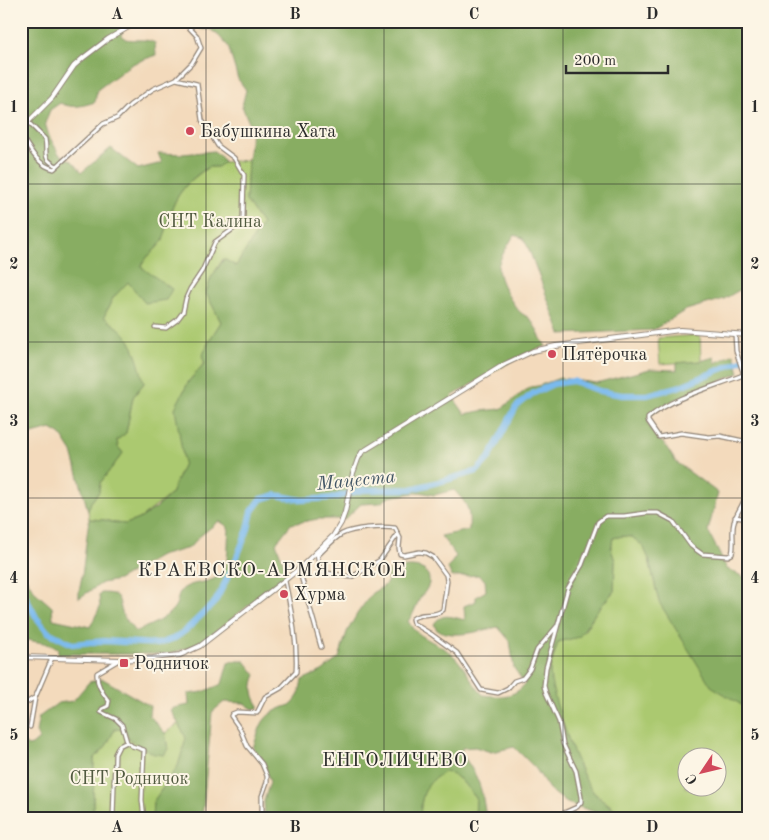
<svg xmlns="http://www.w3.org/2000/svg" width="769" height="840" viewBox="0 0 769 840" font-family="'Old Standard TT',serif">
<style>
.green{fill:#abc970;stroke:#6b7a4e;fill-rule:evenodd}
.forest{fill:#88ad62;stroke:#5a6c46}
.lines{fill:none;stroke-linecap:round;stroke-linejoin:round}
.river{stroke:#7abaee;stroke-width:6}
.minor-casing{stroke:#8f8274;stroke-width:5.5}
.tertiary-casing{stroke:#8f8274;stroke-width:6}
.minor{stroke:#fff;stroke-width:3}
.tertiary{stroke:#fff;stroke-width:4}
.grid{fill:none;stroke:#2b2b2b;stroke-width:1;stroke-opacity:0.55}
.poi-dot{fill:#d1495b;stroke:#fcf5e5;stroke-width:2}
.labels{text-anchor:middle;stroke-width:4;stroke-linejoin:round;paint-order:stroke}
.poi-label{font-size:18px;fill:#2b2b2b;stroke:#fcf5e5;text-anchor:start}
.park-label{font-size:18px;fill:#515a40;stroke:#fcf5e5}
.water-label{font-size:19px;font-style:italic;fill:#435666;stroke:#fcf5e5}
.neighbourhood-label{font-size:19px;letter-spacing:1px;fill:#2b2b2b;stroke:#fcf5e5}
.quarter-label{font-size:20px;letter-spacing:1px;fill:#2b2b2b;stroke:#fcf5e5}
.neatline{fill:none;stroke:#2b2b2b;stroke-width:2}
.grid-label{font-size:16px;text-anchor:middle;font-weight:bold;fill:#2b2b2b}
</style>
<rect width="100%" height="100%" fill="#fcf5e5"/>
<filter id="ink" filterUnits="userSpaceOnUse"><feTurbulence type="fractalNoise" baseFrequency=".02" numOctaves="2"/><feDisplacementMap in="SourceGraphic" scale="10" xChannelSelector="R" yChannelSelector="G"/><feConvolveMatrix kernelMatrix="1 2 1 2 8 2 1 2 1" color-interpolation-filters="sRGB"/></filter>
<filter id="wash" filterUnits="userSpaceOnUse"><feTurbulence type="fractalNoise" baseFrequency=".0096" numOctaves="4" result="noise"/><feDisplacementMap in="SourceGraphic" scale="20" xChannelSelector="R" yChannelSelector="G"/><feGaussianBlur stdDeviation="1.12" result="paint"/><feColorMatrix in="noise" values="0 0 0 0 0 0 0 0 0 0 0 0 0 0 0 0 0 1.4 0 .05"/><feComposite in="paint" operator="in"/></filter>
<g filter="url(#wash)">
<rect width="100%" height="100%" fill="#f3dabc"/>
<!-- green -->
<path class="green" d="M248,160L246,201L262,224L236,266L223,259L211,278L206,293L221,322L209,341L205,362L189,381L183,393L182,443L184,463L171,494L141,518L126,524L115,523L105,520L89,519L88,511L91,502L99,492L100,483L123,453L118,447L117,440L126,433L133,397L144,383L121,330L104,317C115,291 121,285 146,272L141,267C145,256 157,250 163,240C166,233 167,224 169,217C176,193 188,181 209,167H217L224,162Z
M700,335L701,361L660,364L658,338Z
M623,536L632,537L643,545L649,559L659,602L741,704L748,709V819H628L594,793L586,781L571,748L551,688L550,669L558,642L585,630L596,612L614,591L615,561L611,549L613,538ZM686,758H716V788H686Z
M178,724L187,738L178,766L153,802L152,819H94L93,815L94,759L106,746L115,729L125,730L168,749L165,733Z
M446,771L460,779L476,798L475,819H420C421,794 424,783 446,771Z"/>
<!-- forest -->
<path class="forest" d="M21,21H122V35L125,39C135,41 146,38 155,43L156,55L132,64L97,90L95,102C82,106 73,109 60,103L50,110L45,123L49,136L59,154L72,161L82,172L111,148L138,169L162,163L158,153L183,154L214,151L222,158L224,162L218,167H208C188,181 176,193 169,217C167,224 166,233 163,240C157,250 145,256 141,267L172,289L166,300L145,303L128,282L112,299L104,317C109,321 115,325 120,329C135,342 139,365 144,383L133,397L126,433L117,440L118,447L123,453L100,483L99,492L91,502L88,511L72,452L61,435L51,429L32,434L24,446L21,472Z
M193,21H748V285L724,299L686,310L653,330L561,334L528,247L523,238L514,235C509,244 502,254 499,263C494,275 512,304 520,312C523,315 527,316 530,319C536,325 539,338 546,346L520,356L452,396L465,414L480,411L501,409L530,387L538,386L560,378L596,383L650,369L677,370V363L701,361L714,357L715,363L734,354L739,373L670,402L648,417V424L656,437L665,445L676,462L718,493L708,531L727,569L748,579V709L711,686L659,602L649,559L643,546L632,537L623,536L613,538L611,549L615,561L614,591L596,612L579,637L558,642C555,651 550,662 550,672C550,693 580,778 594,793C604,803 617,811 628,819H608L595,812L567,803L549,789L536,769L514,747L491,752L475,747L462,748L461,753C480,779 482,788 486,819H475L476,798L460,779L446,771C424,783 421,795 420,819H265L264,801L270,782L264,764L253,748C263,719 262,714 293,704L299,694L302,680L322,671L339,658L347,632L357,614L372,593L384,586L388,581L387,577L391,569C404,567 431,562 429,583C428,589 422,595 419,600C415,608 414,614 408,621C415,636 435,642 448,651C464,663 470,681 483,695C499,697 514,698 525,684L514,668L510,641L498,627C478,631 456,639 437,630L434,624C442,612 452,617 465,620L464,606L476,601V597L486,591L485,580L478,575L452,577L448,568L456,556L441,536L469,530C470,508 468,505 454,490L434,495L420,492L389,497L380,503L361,504L345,519H318L291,524L276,543L288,575L209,636L193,646L181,650L168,654H58V648L44,643L21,639V571L36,593L52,607L53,619L90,627L100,607L99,595L101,593C123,593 117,599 123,615C126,621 131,626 135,632C148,626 165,620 174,608C180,600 176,593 184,588C196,580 213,585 222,572C230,561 227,543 229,530L227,526L219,521L200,536L189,548L160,556L118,580L102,583L79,598V591L82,576L89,519L105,520L115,523L126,524L141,518L156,508L171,494L184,463L175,408L189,381L205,363L202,357L209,341L221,322L206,293L211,278L224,259L236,266L262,224L246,201L248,160L252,130L242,106L246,90L238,79L228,46L219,36L210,29C200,30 198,29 193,21Z
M234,661H245L256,675C251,685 252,696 258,704V708L253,709L244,703L224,702L212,712L202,819H152L153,802L178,766L186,738L171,710L174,708L189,705L188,694L203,692L222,684L228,663Z
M103,679L150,706L149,715L165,733L168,749L164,755L154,754L130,740L125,730L115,729L106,746L94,759L93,815L94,819H21V740L28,746L32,745L39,739L36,732L39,717L58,703L73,701L89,682Z"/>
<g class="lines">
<!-- river -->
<path class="river" d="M21,592L25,596L36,617L48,632L72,644L104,641L158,644L175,638L186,630L215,602L233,567L248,529L252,511L261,499L276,495L302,500L333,498L362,490L411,489L446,480L477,471L489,458L516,407L532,394L553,384L573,381L599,391L622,395H647L678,387L748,358"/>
</g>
</g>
<g filter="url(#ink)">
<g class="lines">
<!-- minor casing -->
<g class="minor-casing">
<path id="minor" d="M176,79L192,63L201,48L197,36L183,21
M29,123L45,139C48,154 41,158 57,166
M21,135C29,148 38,166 54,169L103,124L117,118L130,105L153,89L176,79L197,84L202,120L218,146L234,158L244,175L243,218L236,227L215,242L202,271L190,289L186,298L183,312L177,320L166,328L155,327
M735,334L736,351L744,375
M748,373C715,387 676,395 648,418V421L659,437L681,433L709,437L720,436L748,442
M735,517L748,519
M317,553L320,572L351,577L359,573L380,560L398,534
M318,555C325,549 334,538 342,534C354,528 382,526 395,528L400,538L399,548L400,554L404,555L419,552L426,553L433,557L446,575L447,581L443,610C434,618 421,611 412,619L413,623L431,634L457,653L481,690L498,693L508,688L514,681L523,678L530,669L537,650L557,626
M299,569L321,647
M119,660L97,673C96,684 102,693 109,701L108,706L102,709L101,712L116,719L122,725L127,742L132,746L144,750L142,800L144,819
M21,703H26L34,698
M30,727L35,698L52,658
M113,819L115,754L119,746L127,742
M262,819V796L267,782V776L262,764L247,746L240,729L231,716L232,714L237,712L257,713L265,697L281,688L296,672C298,641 291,610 285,581
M556,819L566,812L577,807L581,802V797L576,771L563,744L559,722L546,693L544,686L546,668L568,588L582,565L598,522L606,516H624L646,513H658L673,521L691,546L702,554L728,556L732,554C735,543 731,533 734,522C736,513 743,506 745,497C747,489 744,481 748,474"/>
</g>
<!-- tertiary casing -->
<g class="tertiary-casing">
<path id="tertiary" d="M21,129L52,98L74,66L83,58L108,39L139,21
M21,657L119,660L153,658L180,655L200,646L299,569L333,536L341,523L345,512L353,473L358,459L362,452L505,364L533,351L556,346L680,330L748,335"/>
</g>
<!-- minor -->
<use href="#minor" class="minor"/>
<!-- tertiary -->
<use href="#tertiary" class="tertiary"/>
</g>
</g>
<!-- grid -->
<path class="grid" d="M206,21V819M384,21V819M563,21V819M21,184H748M21,342H748M21,498H748M21,656H748"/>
<!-- markers -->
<g class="poi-dot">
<circle cx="190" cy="131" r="5"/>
<circle cx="552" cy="354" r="5"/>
<circle cx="284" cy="594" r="5"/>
<rect x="119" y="658" width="10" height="10" rx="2.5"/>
</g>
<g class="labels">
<!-- poi labels -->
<g class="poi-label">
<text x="200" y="137">Бабушкина Хата</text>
<text x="562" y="360">Пятёрочка</text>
<text x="294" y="600">Хурма</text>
<text x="134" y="669">Родничок</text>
</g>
<!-- park labels -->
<g class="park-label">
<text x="210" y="227">СНТ Калина</text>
<text x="129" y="784">СНТ Родничок</text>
</g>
<!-- water labels -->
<g class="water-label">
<text transform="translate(356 479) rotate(-6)" y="7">Мацеста</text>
</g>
<!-- neighbourhood labels -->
<g class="neighbourhood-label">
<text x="395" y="766">ЕНГОЛИЧЕВО</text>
</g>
<!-- quarter labels -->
<g class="quarter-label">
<text x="272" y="576">КРАЕВСКО-АРМЯНСКОЕ</text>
</g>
</g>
<!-- margin -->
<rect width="769" height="840" fill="none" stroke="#fcf5e5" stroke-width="55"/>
<!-- north arrow -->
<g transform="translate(702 772) rotate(235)"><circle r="24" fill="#fcf5e5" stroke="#a8a49b"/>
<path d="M0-4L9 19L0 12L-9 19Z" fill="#d1495b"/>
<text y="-8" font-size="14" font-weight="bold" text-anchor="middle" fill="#2b2b2b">С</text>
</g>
<!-- scale -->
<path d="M566 65v8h102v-8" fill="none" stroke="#2b2b2b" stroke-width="2.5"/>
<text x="574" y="65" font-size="15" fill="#2b2b2b" stroke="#fcf5e5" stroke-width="4" paint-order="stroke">200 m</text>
<rect x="28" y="28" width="714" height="784" class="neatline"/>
<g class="grid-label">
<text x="117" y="19">A</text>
<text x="295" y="19">B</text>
<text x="474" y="19">C</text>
<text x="652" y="19">D</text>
<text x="14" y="112">1</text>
<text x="755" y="112">1</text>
<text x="14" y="269">2</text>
<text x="755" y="269">2</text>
<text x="14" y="426">3</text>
<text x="755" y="426">3</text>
<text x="14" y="583">4</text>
<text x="755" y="583">4</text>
<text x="14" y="740">5</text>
<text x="755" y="740">5</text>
<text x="117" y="832">A</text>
<text x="295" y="832">B</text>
<text x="474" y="832">C</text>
<text x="652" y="832">D</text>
</g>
</svg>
